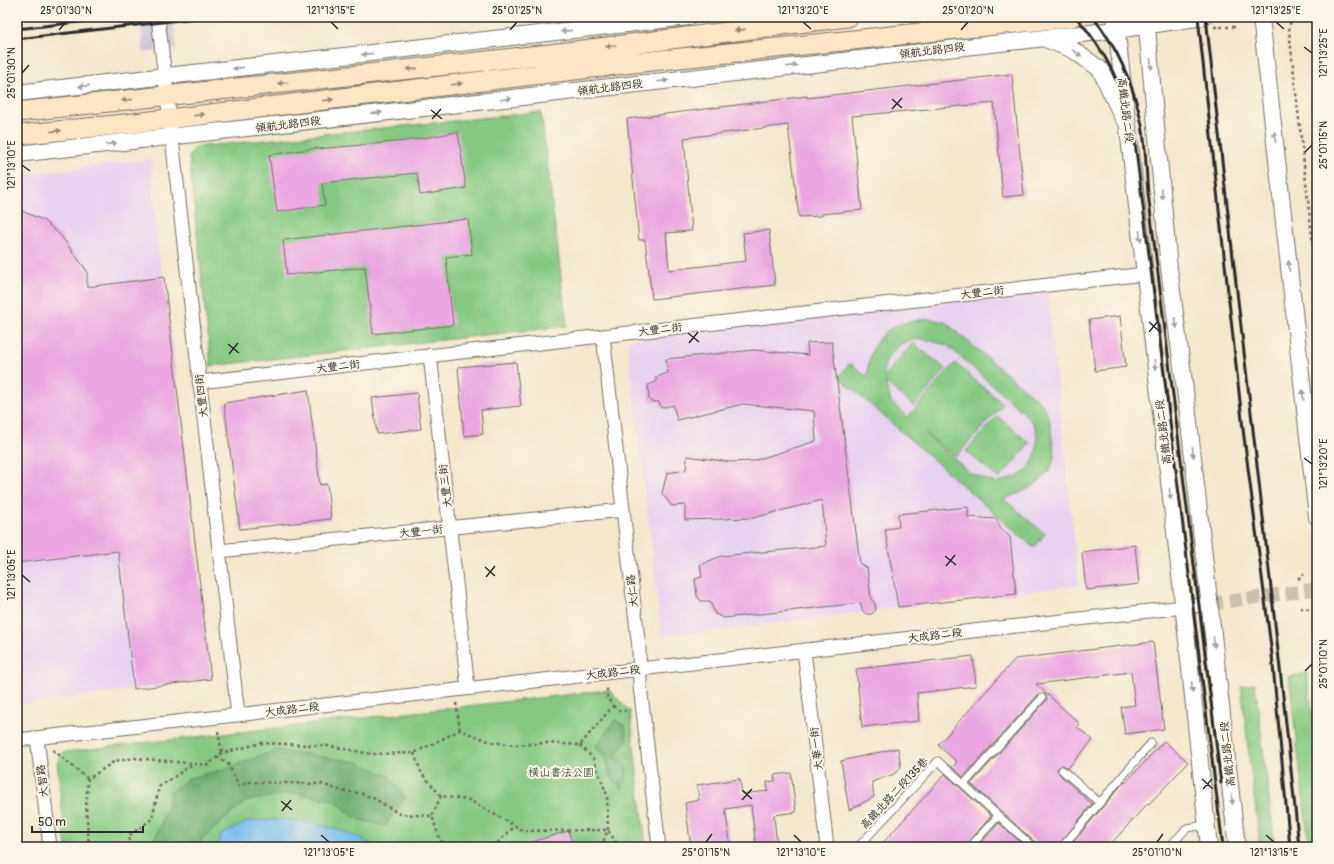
<svg xmlns="http://www.w3.org/2000/svg" width="1334" height="864" viewBox="0 0 1334 864" font-family="Pangolin,'LXGW WenKai TC',sans-serif">
<style>
.built{fill:#e7d2ef}
.industrial{fill:#c8bfd8}
.green{fill:#84c882;stroke:#587a56;fill-rule:evenodd}
.forest{fill:#6bac70;stroke:#4b6c4e}
.water{fill:#77bced;stroke:#51748c}
.building{fill:#eaa7e2}
.lines{fill:none;stroke-linecap:round;stroke-linejoin:round}
.minor-tunnel{stroke:#cbc1ac;stroke-width:13;stroke-dasharray:13 6;stroke-linecap:butt}
.service-casing{stroke:#716d63;stroke-width:9}
.minor-casing{stroke:#716d63;stroke-width:15}
.tertiary-casing{stroke:#716d63;stroke-width:18}
.secondary-casing{stroke:#716d63;stroke-width:21}
.path{stroke:#716d63;stroke-width:2.5;stroke-dasharray:3 3;stroke-linecap:butt}
.service{stroke:#fff;stroke-width:7}
.minor{stroke:#fff;stroke-width:13}
.tertiary{stroke:#fff;stroke-width:16}
.secondary{stroke:#fde5c5;stroke-width:19}
.rail{stroke:#2b2b2b;stroke-width:3}
.oneway{fill:#948878}
.oneway2{fill:#a0a0a0}
.ticks{fill:none;stroke:#2b2b2b;stroke-width:1.5}
.labels{text-anchor:middle;stroke-width:4;stroke-linejoin:round;paint-order:stroke}
.street-label{font-size:11px;fill:#2b2b2b;stroke:#fcf5e5}
.park-label{font-size:11px;fill:#465a45;stroke:#fcf5e5}
.neatline{fill:none;stroke:#2b2b2b;stroke-width:1.5}
.ticks-label{font-size:10px;text-anchor:middle;fill:#2b2b2b}
</style>
<rect width="100%" height="100%" fill="#fcf5e5"/>
<filter id="ink" filterUnits="userSpaceOnUse"><feTurbulence type="fractalNoise" baseFrequency=".025" numOctaves="2"/><feDisplacementMap in="SourceGraphic" scale="8" xChannelSelector="R" yChannelSelector="G"/><feConvolveMatrix kernelMatrix="1 2 1 2 8 2 1 2 1" color-interpolation-filters="sRGB"/></filter>
<filter id="wash" filterUnits="userSpaceOnUse"><feTurbulence type="fractalNoise" baseFrequency=".012" numOctaves="4" result="noise"/><feDisplacementMap in="SourceGraphic" scale="16" xChannelSelector="R" yChannelSelector="G"/><feGaussianBlur stdDeviation="0.9" result="paint"/><feColorMatrix in="noise" values="0 0 0 0 0 0 0 0 0 0 0 0 0 0 0 0 0 1.4 0 .05"/><feComposite in="paint" operator="in"/></filter>
<g filter="url(#wash)">
<rect width="100%" height="100%" fill="#f3e7cc"/>
<!-- built -->
<path class="built" d="M151,159L160,263L164,277L211,679L17,705V176Z
M1047,291L1079,585L662,637L627,340Z"/>
<!-- industrial -->
<path class="industrial" d="M140,17H173L176,49L143,53Z"/>
<!-- green -->
<path class="green" d="M541,112L567,326L211,366L189,156L196,147Z
M929,319L945,322L1042,404C1049,415 1051,425 1052,439C1053,444 1055,452 1054,457C1051,481 1023,492 1004,499L1045,534L1034,548L839,377L850,363L867,377C871,334 887,323 929,319ZM922,339L947,345L1024,413C1027,417 1032,421 1034,425C1040,436 1037,458 1029,468C1023,476 1005,480 995,483L970,473L925,433L956,457L1003,404L955,363L908,417L891,402L885,382L914,406L946,369L913,343L884,377C881,363 892,350 903,343C908,340 916,340 922,339Z
M997,416L1030,443L999,479L966,451Z
M1307,673L1317,754V847H1309L1289,677Z
M1255,684L1275,847H1260L1241,686Z
M609,690L630,711L646,847H66L57,762L64,752Z"/>
<!-- forest -->
<path class="forest" d="M615,720L625,726L627,740L616,755C631,768 628,771 622,789L611,778L606,758L595,747Z
M277,750L358,762L390,777L406,798L385,826L355,818L334,800L292,793L246,801L202,839L199,847H151L160,827L171,791L189,778L225,769Z"/>
<!-- water -->
<path class="water" d="M285,819C319,824 347,829 377,847H216L221,835L249,821Z"/>
<g id="blocks">
<!-- building -->
<path class="building" d="M1012,74L1024,195L1003,197L994,103L852,116L862,210L822,214V216L799,217L788,125L684,138L692,231L666,233L669,270L746,261L743,233L769,230L775,285L652,299L645,240H639L627,119L807,96V98Z
M458,132L466,188L420,195L417,173L322,183L325,205L277,212L269,155L317,148V149L405,141Z
M17,209L43,220L61,236L87,271V287L164,277L211,679L134,689L118,551L17,563Z
M468,219L472,254L446,257L453,325L373,334L365,267L287,275L283,240Z
M1120,316L1126,367L1095,371L1089,320Z
M832,342L860,564L867,568L871,599L875,604L876,610L872,614H866L862,610L861,603L724,618L715,614L710,601H701L697,596L695,579L702,577L700,565L721,556L826,546L822,500L753,518L685,520V505L672,506L662,494L667,473L686,470L687,456L730,462L753,461L816,441L814,411L743,404L677,420L673,405L661,408L659,402H653L649,400L648,385L656,382V377L668,373L666,359L754,350L808,355L807,343Z
M516,362L521,406L481,410L483,434L464,436L458,367Z
M308,390L320,485L327,484L331,519L240,529L224,403Z
M417,393L421,429L377,434L372,398Z
M968,507V517L996,519L1001,529L1010,537L1016,594L898,607L885,529L899,527L898,514Z
M1135,545L1139,584L1086,590L1082,552Z
M1153,642L1164,729L1125,734L1121,707L1135,705L1131,672L1036,684L1080,724L1077,727L1093,740L1068,768L1063,765L1057,769L1061,776L1092,804L1057,847H1038L1036,843L971,784L1046,701L1047,697L1045,694L1038,695L963,777L952,767L957,762L938,745L1015,659Z
M973,656L976,686L917,693L919,721L862,727L856,669Z
M1164,741L1188,762L1180,771L1149,804L1148,803L1108,847H1069L1124,782L1125,783Z
M898,748L901,768L894,774L872,782L874,797L849,810L841,761Z
M791,773L796,812L774,815L777,847H756L751,805L725,809L731,847H691L685,803L699,800L697,785L740,779L742,794L768,791L767,782L775,781L774,775Z
M945,774L991,816L965,847H879Z
M999,823L1026,847H977Z
M568,831L574,847H526L525,844Z"/>
</g>
</g>
<g filter="url(#ink)">
<use href="#blocks" fill-opacity="0" stroke="#716d63" stroke-width="1"/>
<g class="lines">
<!-- minor-tunnel -->
<path class="minor-tunnel" d="M1210,604L1317,589"/>
<!-- service casing -->
<g class="service-casing">
<path id="service" d="M1062,770L1100,803
M964,784L1042,698
M858,847L938,761L1033,847
M970,847L998,816
M1062,847L1151,743
M1169,847L1187,828L1206,825"/>
</g>
<!-- minor casing -->
<g class="minor-casing">
<path id="minor" d="M158,17L238,715
M603,336L639,648L640,686L659,847
M430,355L468,688
M199,382L1145,274
M219,551L623,510
M804,650L827,847
M37,738L50,847
M17,740L1210,604"/>
</g>
<!-- tertiary casing -->
<g class="tertiary-casing">
<path id="tertiary" d="M1115,17L1180,575L1209,847
M1146,17L1169,268L1187,405L1237,847
M1261,17L1317,517
M1043,38L1073,50L1100,69L1123,118
M17,93L688,17
M17,154L1116,30L1203,17"/>
</g>
<!-- secondary casing -->
<g class="secondary-casing">
<path id="secondary" d="M17,112L558,53L848,17
M17,135L134,123L633,63L1072,17"/>
</g>
<!-- path -->
<path class="path" d="M1306,17L1291,19L1289,30L1317,281
M1214,27H1235
M1298,579L1304,574
M1300,608L1309,609
M456,703L460,730
M613,706L619,710L626,711
M218,731L222,753
M580,745L593,758L607,795L608,830L601,847
M53,750L88,779
M414,753L422,774L441,796L469,800L524,831L608,830L619,847
M217,757L228,764L239,786L247,782L322,784L342,791L360,793L373,798L400,814L432,816
M441,796L432,816L440,840L449,847
M89,847L86,806L88,779L115,761L135,758L208,765L222,753L262,743L330,746L371,754L414,753L460,730L491,742L514,745L547,743L580,745L613,706L607,697V686
M128,847L130,835L152,819L159,787L193,764
M493,847L515,826"/>
<!-- service -->
<use href="#service" class="service"/>
<!-- minor -->
<use href="#minor" class="minor"/>
<!-- tertiary -->
<use href="#tertiary" class="tertiary"/>
<!-- secondary -->
<use href="#secondary" class="secondary"/>
<!-- rail -->
<path class="rail" d="M1076,17C1106,51 1125,91 1134,134L1223,847
M1093,17C1118,48 1134,87 1142,125C1146,147 1146,171 1148,193L1221,783
M1198,17L1243,429L1272,655L1290,847
M1206,17C1236,294 1271,570 1299,847
M17,29L123,17
M17,39L205,17"/>
</g>
<!-- one-way arrows -->
<defs><path id="oneway-solid" d="M-6-.8H1V-3.2L6.5 0L1 3.2V.8H-6Z"/></defs>
<g class="oneway">
<use href="#oneway-solid" transform="translate(740 30) rotate(173)"/>
<use href="#oneway-solid" transform="translate(611 46) rotate(173)"/>
<use href="#oneway-solid" transform="translate(412 69) rotate(174)"/>
<use href="#oneway-solid" transform="translate(283 83) rotate(174)"/>
<use href="#oneway-solid" transform="translate(457 84) rotate(-7)"/>
<use href="#oneway-solid" transform="translate(127 100) rotate(174)"/>
<use href="#oneway-solid" transform="translate(328 100) rotate(-7)"/>
<use href="#oneway-solid" transform="translate(199 115) rotate(-7)"/>
<use href="#oneway-solid" transform="translate(56 131) rotate(-6)"/>
</g>
<g class="oneway2">
<use href="#oneway-solid" transform="translate(566 31) rotate(174)"/>
<use href="#oneway-solid" transform="translate(1077 53) rotate(35)"/>
<use href="#oneway-solid" transform="translate(367 54) rotate(174)"/>
<use href="#oneway-solid" transform="translate(1151 64) rotate(84)"/>
<use href="#oneway-solid" transform="translate(792 66) rotate(-7)"/>
<use href="#oneway-solid" transform="translate(238 68) rotate(174)"/>
<use href="#oneway-solid" transform="translate(663 81) rotate(-7)"/>
<use href="#oneway-solid" transform="translate(84 86) rotate(174)"/>
<use href="#oneway-solid" transform="translate(506 99) rotate(-7)"/>
<use href="#oneway-solid" transform="translate(377 113) rotate(-7)"/>
<use href="#oneway-solid" transform="translate(1275 137) rotate(-96)"/>
<use href="#oneway-solid" transform="translate(111 144) rotate(-6)"/>
<use href="#oneway-solid" transform="translate(1162 194) rotate(85)"/>
<use href="#oneway-solid" transform="translate(1140 236) rotate(84)"/>
<use href="#oneway-solid" transform="translate(1289 266) rotate(-96)"/>
<use href="#oneway-solid" transform="translate(1176 323) rotate(82)"/>
<use href="#oneway-solid" transform="translate(1155 365) rotate(83)"/>
<use href="#oneway-solid" transform="translate(1303 395) rotate(-96)"/>
<use href="#oneway-solid" transform="translate(1193 452) rotate(84)"/>
<use href="#oneway-solid" transform="translate(1170 494) rotate(83)"/>
<use href="#oneway-solid" transform="translate(1214 642) rotate(84)"/>
<use href="#oneway-solid" transform="translate(1192 687) rotate(84)"/>
<use href="#oneway-solid" transform="translate(1232 799) rotate(84)"/>
</g>
</g>
<!-- ticks -->
<path class="ticks" d="M331,22L338,29M803,22L811,29M1276,22L1284,29M59,30L66,22M510,30L517,22M961,30L968,22M1304,47L1312,53M22,73L29,65M892,99L902,108M892,109L902,98M431,110L442,119M432,119L441,109M1305,152L1312,145M22,165L30,171M1149,322L1159,331M1149,332L1158,321M688,333L699,342M689,343L698,332M228,344L239,353M229,354L238,343M1304,458L1312,464M945,556L956,565M946,566L955,555M485,567L495,576M22,575L30,582M486,577L495,566M1305,671L1312,664M1202,779L1213,789M1203,789L1212,779M742,790L752,799M742,800L752,789M281,801L292,810M282,811L291,800M321,835L329,842M794,835L801,842M1266,835L1274,842M706,842L712,834M1157,842L1163,834"/>
<g class="labels">
<!-- street labels -->
<g class="street-label">
<text transform="translate(932 50) rotate(-7)" y="4">領航北路四段</text>
<text transform="translate(610 87) rotate(-7)" y="4">領航北路四段</text>
<text transform="translate(1126 110) rotate(83)" y="4">高鐵北路二段</text>
<text transform="translate(288 124) rotate(-7)" y="4">領航北路四段</text>
<text transform="translate(982 292) rotate(-7)" y="4">大豐二街</text>
<text transform="translate(660 329) rotate(-7)" y="4">大豐二街</text>
<text transform="translate(338 366) rotate(-7)" y="4">大豐二街</text>
<text transform="translate(201 396) rotate(-97)" y="4">大豐四街</text>
<text transform="translate(1163 432) rotate(-97)" y="4">高鐵北路二段</text>
<text transform="translate(445 486) rotate(-97)" y="4">大豐三街</text>
<text transform="translate(421 531) rotate(-6)" y="4">大豐一街</text>
<text transform="translate(632 591) rotate(-97)" y="4">大仁路</text>
<text transform="translate(935 635) rotate(-7)" y="4">大成路二段</text>
<text transform="translate(613 672) rotate(-7)" y="4">大成路二段</text>
<text transform="translate(292 709) rotate(-7)" y="4">大成路二段</text>
<text transform="translate(816 749) rotate(-97)" y="4">大華一街</text>
<text transform="translate(1227 754) rotate(-96)" y="4">高鐵北路二段</text>
<text transform="translate(42 781) rotate(-97)" y="4">大智路</text>
<text transform="translate(894 793) rotate(-47)" y="4">高鐵北路二段135巷</text>
</g>
<!-- park labels -->
<g class="park-label">
<text x="561" y="776">橫山書法公園</text>
</g>
</g>
<!-- margin -->
<rect width="1334" height="864" fill="none" stroke="#fcf5e5" stroke-width="44"/>
<!-- scale -->
<path d="M32 826v6h111v-6" fill="none" stroke="#2b2b2b" stroke-width="2"/>
<text x="38" y="826" font-size="12" fill="#2b2b2b" stroke="#fcf5e5" stroke-width="3" paint-order="stroke">50 m</text>
<rect x="22" y="22" width="1290" height="820" class="neatline"/>
<g class="ticks-label">
<text x="66" y="14">25°01'30"N</text>
<text x="331" y="14">121°13'15"E</text>
<text x="517" y="14">25°01'25"N</text>
<text x="803" y="14">121°13'20"E</text>
<text x="968" y="14">25°01'20"N</text>
<text x="1276" y="14">121°13'25"E</text>
<text transform="translate(1323 53) rotate(-90)" y="4">121°13'25"E</text>
<text transform="translate(11 73) rotate(-90)" y="4">25°01'30"N</text>
<text transform="translate(1323 145) rotate(-90)" y="4">25°01'15"N</text>
<text transform="translate(11 165) rotate(-90)" y="4">121°13'10"E</text>
<text transform="translate(1323 464) rotate(-90)" y="4">121°13'20"E</text>
<text transform="translate(11 575) rotate(-90)" y="4">121°13'05"E</text>
<text transform="translate(1323 664) rotate(-90)" y="4">25°01'10"N</text>
<text x="329" y="856">121°13'05"E</text>
<text x="706" y="856">25°01'15"N</text>
<text x="801" y="856">121°13'10"E</text>
<text x="1157" y="856">25°01'10"N</text>
<text x="1274" y="856">121°13'15"E</text>
</g>
</svg>
